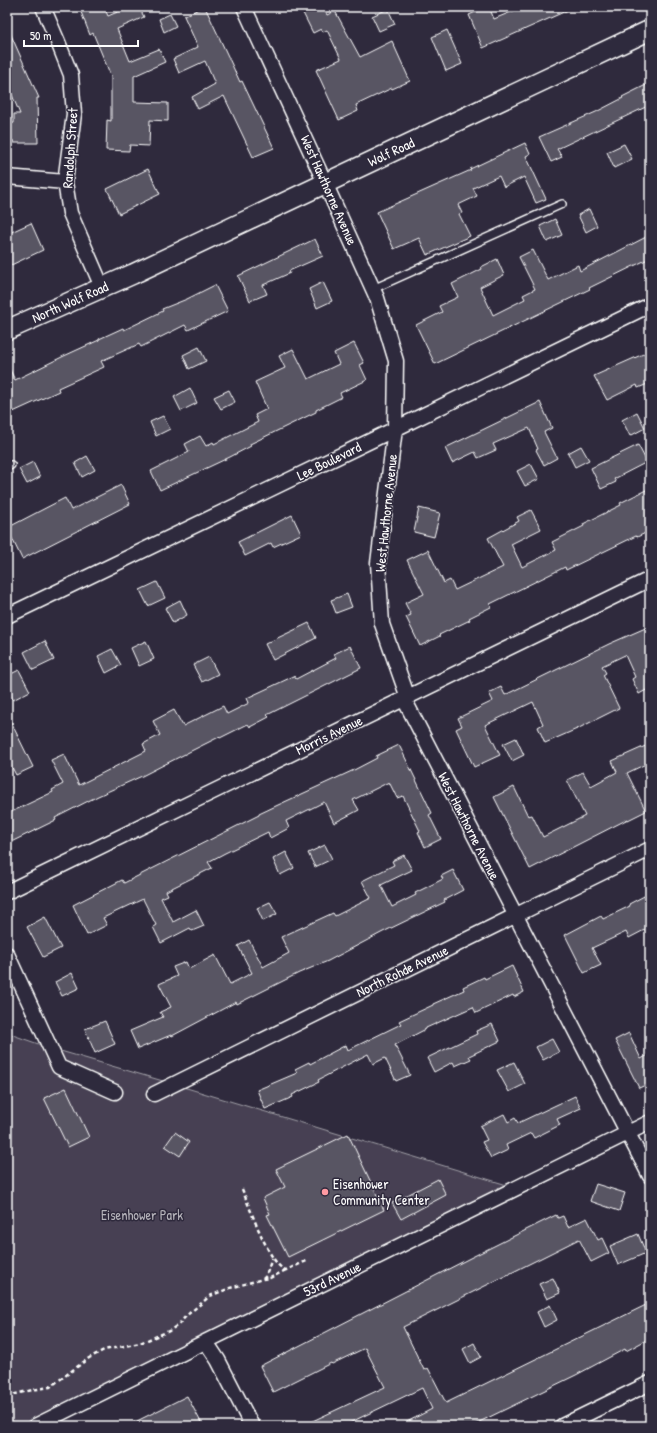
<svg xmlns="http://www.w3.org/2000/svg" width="657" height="1433" viewBox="0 0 657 1433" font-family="'Patrick Hand',sans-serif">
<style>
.green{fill:#464152;stroke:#a2a0a8}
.building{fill:#595564;stroke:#fff}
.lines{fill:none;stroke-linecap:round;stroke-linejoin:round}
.lane-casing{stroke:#fff;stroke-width:10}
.street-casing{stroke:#fff;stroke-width:17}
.secondary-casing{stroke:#fff;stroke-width:22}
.path{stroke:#fff;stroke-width:2.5;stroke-dasharray:4 3;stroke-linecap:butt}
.lane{stroke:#2f2a3d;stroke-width:7}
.street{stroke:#2f2a3d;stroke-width:14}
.secondary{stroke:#2f2a3d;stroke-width:19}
.poi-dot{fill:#ff9aa2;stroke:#2f2a3d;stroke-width:1.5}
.labels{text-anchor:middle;stroke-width:3;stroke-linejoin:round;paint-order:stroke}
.street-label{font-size:14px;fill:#fff;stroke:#2f2a3d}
.poi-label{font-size:14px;fill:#fff;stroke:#2f2a3d;text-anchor:start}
.park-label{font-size:14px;fill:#b5b3ba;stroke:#2f2a3d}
</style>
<rect width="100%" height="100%" fill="#2f2a3d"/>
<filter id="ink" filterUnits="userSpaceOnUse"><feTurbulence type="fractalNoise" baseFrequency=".025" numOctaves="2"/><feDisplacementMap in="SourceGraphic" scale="8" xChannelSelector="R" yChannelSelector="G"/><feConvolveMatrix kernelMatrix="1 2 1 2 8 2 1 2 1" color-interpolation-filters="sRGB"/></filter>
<g filter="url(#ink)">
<!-- green -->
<path class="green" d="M7,1033L47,1047L180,1086L507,1185L24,1426H7Z"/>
<!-- building -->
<path class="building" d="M79,7H104L108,16L129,7H139L144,17L117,29L130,61L159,49L165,62L134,76V102L168,103V121L150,120L149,146L130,145L129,151L106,150L107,120L111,121V76L93,33L90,35Z
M203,7H205L240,82L242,81L274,148L253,157L224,96L198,109L192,97L215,84L205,61L179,73L173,59L198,47L184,16Z
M316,7H323L327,15L335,11L360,57L392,41L410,81L392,89V88L356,105L358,111L339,120L316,70L341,59L327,30L323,32L321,29L313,33L303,13Z
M486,7H489L494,19L523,7H575L483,48L469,15Z
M388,9L395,24L379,31L372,16Z
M170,14L176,26L164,32L159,19Z
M7,26L39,98H37L38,143H14V141H7V124L14,123V114H20L7,83Z
M447,30L462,64L446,71L432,37Z
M646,85L650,93V105L557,149L562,157L551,162L539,137L596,112L623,98L622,97Z
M525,143L530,154L526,156L546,199L536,203L524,177L504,187L499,176L473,188L477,196L458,205L462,213L459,214L470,236L427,255L419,238L394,249L377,212L471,170L470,169Z
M624,144L632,159L614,168L607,152Z
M148,169L160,194L119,214L107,189Z
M589,209L597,226L586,232L578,215Z
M555,219L562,235L547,242L540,226Z
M31,223L43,250L7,267V234Z
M650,235V258L589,288L590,289L435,364L416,325L442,312L439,306L458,297L452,284L482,269L481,267L497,259L504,275L480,287L493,315L525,299L523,295L535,289L519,257L533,250L548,280L578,265L580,271Z
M315,239L323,256L289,271L290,273L263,285L267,294L250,301L238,276Z
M323,282L332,301L317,308L309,289Z
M215,285L228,311L188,330L185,325L141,347L139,344L101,361L104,367L58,388L59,391L13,412L7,401V364L15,380L64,356L99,340V339L123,328L124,330L163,311L162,309L187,299Z
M354,343L364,363L360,365L367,380L340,393L342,397L316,410V412L250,444L251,446L230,457L160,490L151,471L189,452L185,444L200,436L206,446L213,442L214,444L258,422L255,415L267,409L255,382L285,368L279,356L293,349L308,379L339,364L334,353Z
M199,347L206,361L189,369L183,355Z
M650,351V383L638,388L637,385L607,400L594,376Z
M190,388L197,403L181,411L174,397Z
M229,390L235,402L221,409L214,397Z
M540,402L552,428L544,432L557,458L544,465L536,450L538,449L529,428L493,444L496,450L478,458L475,452L452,463L445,448Z
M637,412L645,428L630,436L622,420Z
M163,416L170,429L156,436L150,422Z
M638,445L647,462L614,479L616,482L601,489L591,468Z
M581,446L589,460L575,467L568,453Z
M87,456L95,470L82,477L75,463Z
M33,462L40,477L27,484L19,469Z
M531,464L539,479L525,486L517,471Z
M121,485L130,504L22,559L7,528L65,498L71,510Z
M650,488V531L637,537L636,536L566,570L565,567L490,604L491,607L469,618L470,620L439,635L440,636L420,646L406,617L411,615L405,603L424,594L407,560L428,550L444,583L450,580L455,590L503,567L488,538L519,521L517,517L531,510L541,529L511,544L522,567L556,550L552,542L584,526L583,524L621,505L620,503Z
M419,508L440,513L434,537L414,532Z
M292,515L301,534L273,547L271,543L245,556L238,542Z
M157,582L165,598L148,606L140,590Z
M347,594L352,607L336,613L331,600Z
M180,600L187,615L173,623L165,608Z
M309,623L316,638L273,660L265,644Z
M650,626V688L639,694L632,679L635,677L625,655L602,666L606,673L603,675L619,708L577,729L545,743L538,727L543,724L533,702L485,725L500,755L474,767L456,729L462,726L458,718L493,701L489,693L501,687L505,695L609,644Z
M45,641L54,660L33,670L24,652Z
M146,641L154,659L139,666L131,648Z
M350,646L361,668L267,715L269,717L250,727L248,724L220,738L219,737L189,752L142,776L98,796L55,818L56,820L7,844V814L53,792L52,790L63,784L51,760L64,754L79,785L146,751L143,744L160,735L153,721L174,710L183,726L223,706L227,714L249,703L247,698L294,676L296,679L336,658L334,654Z
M112,649L121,665L106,673L98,656Z
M209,657L218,674L202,682L193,665Z
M19,670L30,691L13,700L7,688V676Z
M7,714L33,767L16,775L7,758Z
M516,738L524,755L512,761L503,744Z
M650,744V762L627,773L646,811L628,820V819L530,869L494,797L514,787L528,816L532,815L543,837L585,816L567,780L583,772L591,786L617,772L612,761Z
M399,745L432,813L429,815L441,839L425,847L418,832L420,831L403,796L397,798L389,782L353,800L359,810L334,823L324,802L286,821L289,828L270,838L268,832L225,853L208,862L212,868L166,891L168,895L161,898L173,922L196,910L204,926L192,931L190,928L161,943L153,927L156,925L143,899L103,918L107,925L87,935L73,905L122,880L124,883L259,815V814L278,805L354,770L377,758L376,756Z
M325,845L332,859L315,867L308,853Z
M286,852L294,868L280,875L273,859Z
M404,855L412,870L381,885L392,907L416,895L415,893L443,879L441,876L453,870L463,890L444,900L445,902L383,932L328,961L299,973L237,1004L236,1002L172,1036L171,1035L138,1049L130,1031L163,1017L160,1012L171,1007L159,984L177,976L173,967L186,962L189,969L215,955L230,984L252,973L238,946L249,940L263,967L289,953L281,937L333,913L335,916L371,898L362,881L394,865L392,861Z
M650,893V927L629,938L626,932L592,948L601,965L584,973L565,935L601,916L603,919L630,906L629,904Z
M270,902L277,914L263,921L257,908Z
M45,917L61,948L43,957L27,927Z
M512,966L524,992L514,997L513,995L476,1013L473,1007L426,1028V1029L395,1045L410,1075L396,1081L385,1058L373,1064L368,1054L318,1080L319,1082L292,1095L293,1097L265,1109L257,1090L297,1073L295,1069L309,1062L310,1064L346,1045L348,1050L401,1024L399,1021L433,1005V1004L464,990L463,987L484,977L485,979Z
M72,973L79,988L62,996L55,982Z
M105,1021L115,1044L95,1053L85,1029Z
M492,1024L500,1041L469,1056L471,1059L455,1066L453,1062L434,1072L427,1058L477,1034L476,1031Z
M629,1033L641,1059L650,1054V1083L639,1088L615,1040Z
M552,1039L559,1052L543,1060L536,1047Z
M514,1062L525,1084L509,1092L497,1070Z
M66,1088L89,1137L68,1147L44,1098Z
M575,1096L581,1108L557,1119L560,1125L534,1138L531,1133L506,1145L508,1150L491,1158L482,1142L487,1140L480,1126L504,1114L508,1122L515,1118L518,1123Z
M175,1132L189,1142L180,1156L165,1146Z
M348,1134L384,1210L288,1257L267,1215L270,1214L263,1198L285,1187L276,1169Z
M438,1179L446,1195L401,1219L392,1203Z
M596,1184L625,1193L619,1211L590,1201Z
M556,1215L558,1218L563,1216L568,1227L587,1218L598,1240L602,1238L609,1253L591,1262L579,1239L403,1327L424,1370L428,1368L446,1403L650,1303V1338L626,1351L625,1349L576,1375L471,1426H399L432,1409L422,1388L343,1426H302L385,1387L365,1348L332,1364L331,1363L273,1392L260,1366L470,1258Z
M638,1234L646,1253L618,1265L610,1246Z
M553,1278L560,1293L547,1299L539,1284Z
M550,1305L557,1320L544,1327L537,1312Z
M474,1343L481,1357L470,1363L463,1349Z
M187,1396L203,1426H127Z"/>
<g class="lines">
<!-- lane casing -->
<g class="lane-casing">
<path id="lane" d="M373,289L562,204
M7,467L11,465"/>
</g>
<!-- street casing -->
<g class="street-casing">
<path id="street" d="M43,7L58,42L71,75L74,114L65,182L70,213L102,287
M244,7L325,183L377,298L396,361L395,429L378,563L382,624L407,695L404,699L650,1176
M7,177L65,182
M7,616L395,429L650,305
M7,892L650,579
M7,954L59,1067L115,1092
M154,1094L650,849
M206,1342L218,1360L252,1426
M35,1426L650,1122
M562,1426L650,1383"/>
</g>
<!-- secondary casing -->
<g class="secondary-casing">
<path id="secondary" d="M7,330L133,274L650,30"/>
</g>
<!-- path -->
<path class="path" d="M242,1189C249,1205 270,1267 286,1270L309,1260
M263,1279L266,1276L272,1258
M7,1396L32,1390L50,1387L89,1358L104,1350L140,1343L169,1331L178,1325L186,1316L210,1296L230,1288L263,1279L270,1278L286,1270"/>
<!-- lane -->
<use href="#lane" class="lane"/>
<!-- street -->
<use href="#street" class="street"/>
<!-- secondary -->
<use href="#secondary" class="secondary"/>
</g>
</g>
<!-- markers -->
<circle class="poi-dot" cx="325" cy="1192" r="4"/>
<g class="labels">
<!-- street labels -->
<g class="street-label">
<text transform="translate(70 148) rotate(-86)" y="5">Randolph Street</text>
<text transform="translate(391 152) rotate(-25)" y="5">Wolf Road</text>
<text transform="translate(329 190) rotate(66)" y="5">West Hawthorne Avenue</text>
<text transform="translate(70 302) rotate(-24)" y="5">North Wolf Road</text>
<text transform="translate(329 461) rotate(-26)" y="5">Lee Boulevard</text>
<text transform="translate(386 513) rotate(-84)" y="5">West Hawthorne Avenue</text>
<text transform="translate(329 735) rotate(-26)" y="5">Morris Avenue</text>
<text transform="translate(469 826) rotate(63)" y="5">West Hawthorne Avenue</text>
<text transform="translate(402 971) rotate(-26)" y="5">North Rohde Avenue</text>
<text transform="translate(332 1279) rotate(-26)" y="5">53rd Avenue</text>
</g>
<!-- poi labels -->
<g class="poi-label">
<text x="333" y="1189">Eisenhower<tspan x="333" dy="16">Community Center</tspan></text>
</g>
<!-- park labels -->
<g class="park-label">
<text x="142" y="1220">Eisenhower Park</text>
</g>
</g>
<!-- margin -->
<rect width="657" height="1433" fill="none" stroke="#2f2a3d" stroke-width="24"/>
<rect x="12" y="12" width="633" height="1409" fill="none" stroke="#fff" stroke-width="1.5" filter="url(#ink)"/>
<!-- scale -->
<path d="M24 40v6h114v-6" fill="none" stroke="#ffffff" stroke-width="2"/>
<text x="30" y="40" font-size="12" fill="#ffffff" stroke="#2f2a3d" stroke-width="3" paint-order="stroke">50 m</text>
</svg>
